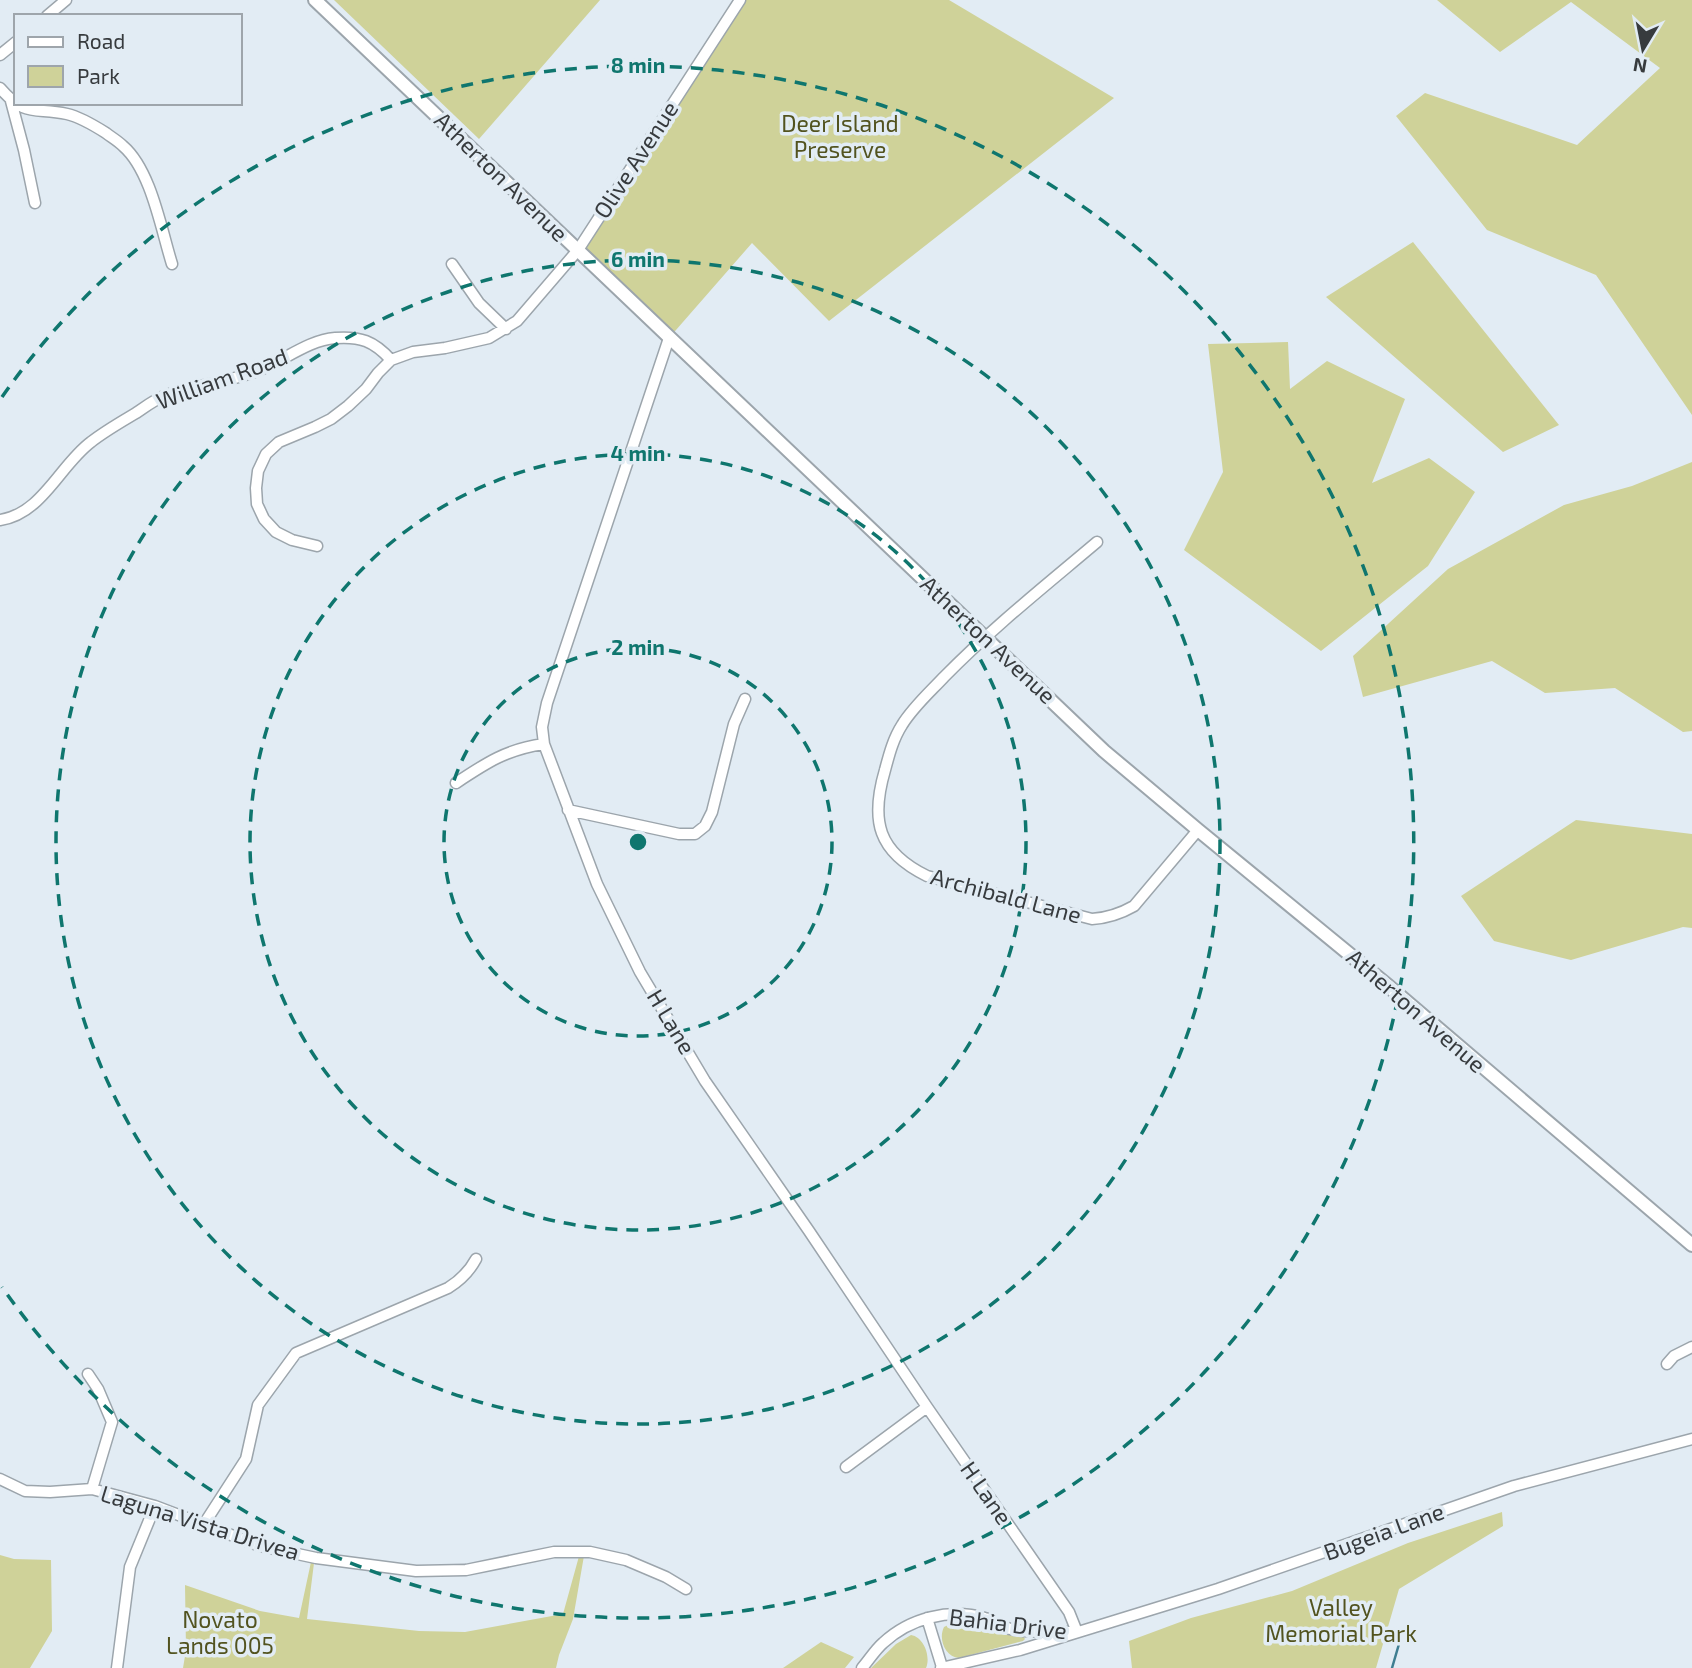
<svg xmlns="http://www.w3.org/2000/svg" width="1692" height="1668" viewBox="0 0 1692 1668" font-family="'Exo 2',sans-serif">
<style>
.green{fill:#cfd299}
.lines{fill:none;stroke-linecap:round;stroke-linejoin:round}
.stream{stroke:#3f7e91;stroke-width:2.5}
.minor-casing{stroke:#9ca5ac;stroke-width:13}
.major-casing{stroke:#9ca5ac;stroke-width:16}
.minor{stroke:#fff;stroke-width:10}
.major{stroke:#fff;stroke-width:12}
.ring{fill:none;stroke:#0f766e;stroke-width:3.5;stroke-dasharray:12 9}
.labels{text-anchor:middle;stroke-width:7;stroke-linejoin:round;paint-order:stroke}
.park-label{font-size:23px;fill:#52531f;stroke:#e2ecf4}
.street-label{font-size:23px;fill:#373b3e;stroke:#e2ecf4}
.centre{fill:#0f766e;stroke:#e2ecf4;stroke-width:3.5}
.ring-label{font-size:21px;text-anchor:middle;font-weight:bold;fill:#0f766e;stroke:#e2ecf4;stroke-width:7;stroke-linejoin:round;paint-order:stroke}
</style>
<rect width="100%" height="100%" fill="#e2ecf4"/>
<!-- green -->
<path class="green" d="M334,0H600L479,139Z
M740,0H949L1114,98L829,321L752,243L669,338L578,250Z
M1437,0H1692V415L1596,275L1487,230L1396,116L1425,93L1577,145L1660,68L1571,2L1500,52Z
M1413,242L1559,425L1503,452L1326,297Z
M1288,342L1290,389L1327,361L1405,399L1372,483L1429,458L1475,492L1428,566L1321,651L1184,550L1223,472L1208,344Z
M1692,462V731L1683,732L1615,688L1545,693L1492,661L1363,697L1353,656L1448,569L1564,505L1632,486Z
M1576,820L1692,834V928L1683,927L1571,960L1494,941L1461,896Z
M1502,1512L1503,1526L1399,1589L1376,1668H1132L1129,1641L1191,1618L1292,1591L1408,1543Z
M581,1549L585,1550L573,1619L559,1655L556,1668H183L186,1650L185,1585L260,1611L299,1618L311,1562L314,1563L307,1619L419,1631L465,1632L563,1614Z
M0,1555L14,1559L51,1560L52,1631L30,1668H0Z
M952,1623C976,1624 999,1634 1023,1636L1025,1639L1023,1641L959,1658C945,1657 938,1639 944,1627Z
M911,1635C924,1637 931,1657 926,1668H871L896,1644Z
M821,1642L854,1657L845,1668H783Z"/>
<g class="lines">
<!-- stream -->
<path class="stream" d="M1392,1668L1399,1644"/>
<!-- minor casing -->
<g class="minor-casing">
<path id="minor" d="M47,16L66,0
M0,55L16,42
M0,88C26,118 34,107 67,114C80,117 95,126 106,133C111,137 118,141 123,146C151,170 161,229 172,264
M11,101L24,150L35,203
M452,264L479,303L506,329
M669,338L547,703L542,727L544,744L597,884L640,972L705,1081L809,1231L927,1407L1069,1612L1077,1632
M0,520C42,514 60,465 91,442C105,431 121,422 136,413C145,407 154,400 164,396C194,385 227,383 257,371C282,362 308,340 335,338C360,336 374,341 391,360
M1097,542C1045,586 992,628 944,677C930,692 913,707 902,725C893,739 889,755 885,770C870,821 878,852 927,876L1092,919C1108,918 1120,914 1134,906L1198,830
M317,546L292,540L276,532L264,519L257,504L256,488L258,471L266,454L279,442L315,427L331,419L348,406L366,389L378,373L391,360L413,352L445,348L489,338L517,321L578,250L740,0
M456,783C486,763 507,749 544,744
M568,810L679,834H695L705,826L712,812L734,724L745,699
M1667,1364L1674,1356L1692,1347
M88,1374L98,1389L112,1422L92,1489
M846,1467L927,1407
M0,1479L25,1491L50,1492L92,1489L155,1506L260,1546L316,1558L416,1571L466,1570L554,1552H590L626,1560L666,1577L686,1589
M204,1524L246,1459L258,1405L296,1353L448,1288C461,1280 469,1272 476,1259
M927,1618L942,1667
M117,1668L130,1567L155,1506
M862,1668C869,1660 875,1650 883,1643C910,1618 949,1608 985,1618C993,1620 1001,1626 1010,1629C1025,1633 1053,1631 1070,1632
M941,1668L1020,1650L1218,1589L1514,1486L1692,1439"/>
</g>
<!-- major casing -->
<g class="major-casing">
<path id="major" d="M315,0L1104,751L1198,830L1387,985L1692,1245"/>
</g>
<!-- minor -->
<use href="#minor" class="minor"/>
<!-- major -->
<use href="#major" class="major"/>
</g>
<!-- distance rings -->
<g class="ring">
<circle cx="638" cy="842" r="194"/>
<circle cx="638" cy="842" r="388"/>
<circle cx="638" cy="842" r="582"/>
<path d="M2 397A776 776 0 1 1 2 1287"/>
</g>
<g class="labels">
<!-- park labels -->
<g class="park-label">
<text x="840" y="132">Deer Island<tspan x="840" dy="26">Preserve</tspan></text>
<text x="1341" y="1616">Valley<tspan x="1341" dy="26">Memorial Park</tspan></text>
<text x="220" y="1628">Novato<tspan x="220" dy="26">Lands 005</tspan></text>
</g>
<!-- street labels -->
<g class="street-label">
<text transform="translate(636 160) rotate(-57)" y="8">Olive Avenue</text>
<text transform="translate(501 177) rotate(44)" y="8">Atherton Avenue</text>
<text transform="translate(222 379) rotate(-20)" y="8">William Road</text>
<text transform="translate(988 640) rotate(43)" y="8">Atherton Avenue</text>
<text transform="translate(1006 896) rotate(15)" y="8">Archibald Lane</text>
<text transform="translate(1416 1011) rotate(41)" y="8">Atherton Avenue</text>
<text transform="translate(671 1022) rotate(59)" y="8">H Lane</text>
<text transform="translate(986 1493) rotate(55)" y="8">H Lane</text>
<text transform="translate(200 1523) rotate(17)" y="8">Laguna Vista Drivea</text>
<text transform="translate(1384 1532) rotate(-20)" y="8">Bugeia Lane</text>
<text transform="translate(1008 1624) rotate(7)" y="8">Bahia Drive</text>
</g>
</g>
<circle cx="638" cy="842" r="10" class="centre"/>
<g class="ring-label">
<text x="638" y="73">8 min</text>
<text x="638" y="267">6 min</text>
<text x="638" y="461">4 min</text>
<text x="638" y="655">2 min</text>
</g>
<!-- legend -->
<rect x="14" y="14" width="228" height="91" fill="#e2ecf4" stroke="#9ea5ab" stroke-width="2"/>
<rect x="28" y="37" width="35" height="10" fill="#ffffff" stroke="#9ea5ab" stroke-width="2"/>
<text x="77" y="49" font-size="21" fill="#373b3e">Road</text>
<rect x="28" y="66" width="35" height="21" fill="#cfd299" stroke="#9ea5ab" stroke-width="2"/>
<text x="77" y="84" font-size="21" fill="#373b3e">Park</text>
<!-- north arrow -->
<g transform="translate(1643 49) rotate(190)" stroke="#e2ecf4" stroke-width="5" paint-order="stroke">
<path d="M0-5L12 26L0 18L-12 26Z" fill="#373b3e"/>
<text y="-10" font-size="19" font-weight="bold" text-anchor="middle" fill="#373b3e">N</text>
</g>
</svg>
